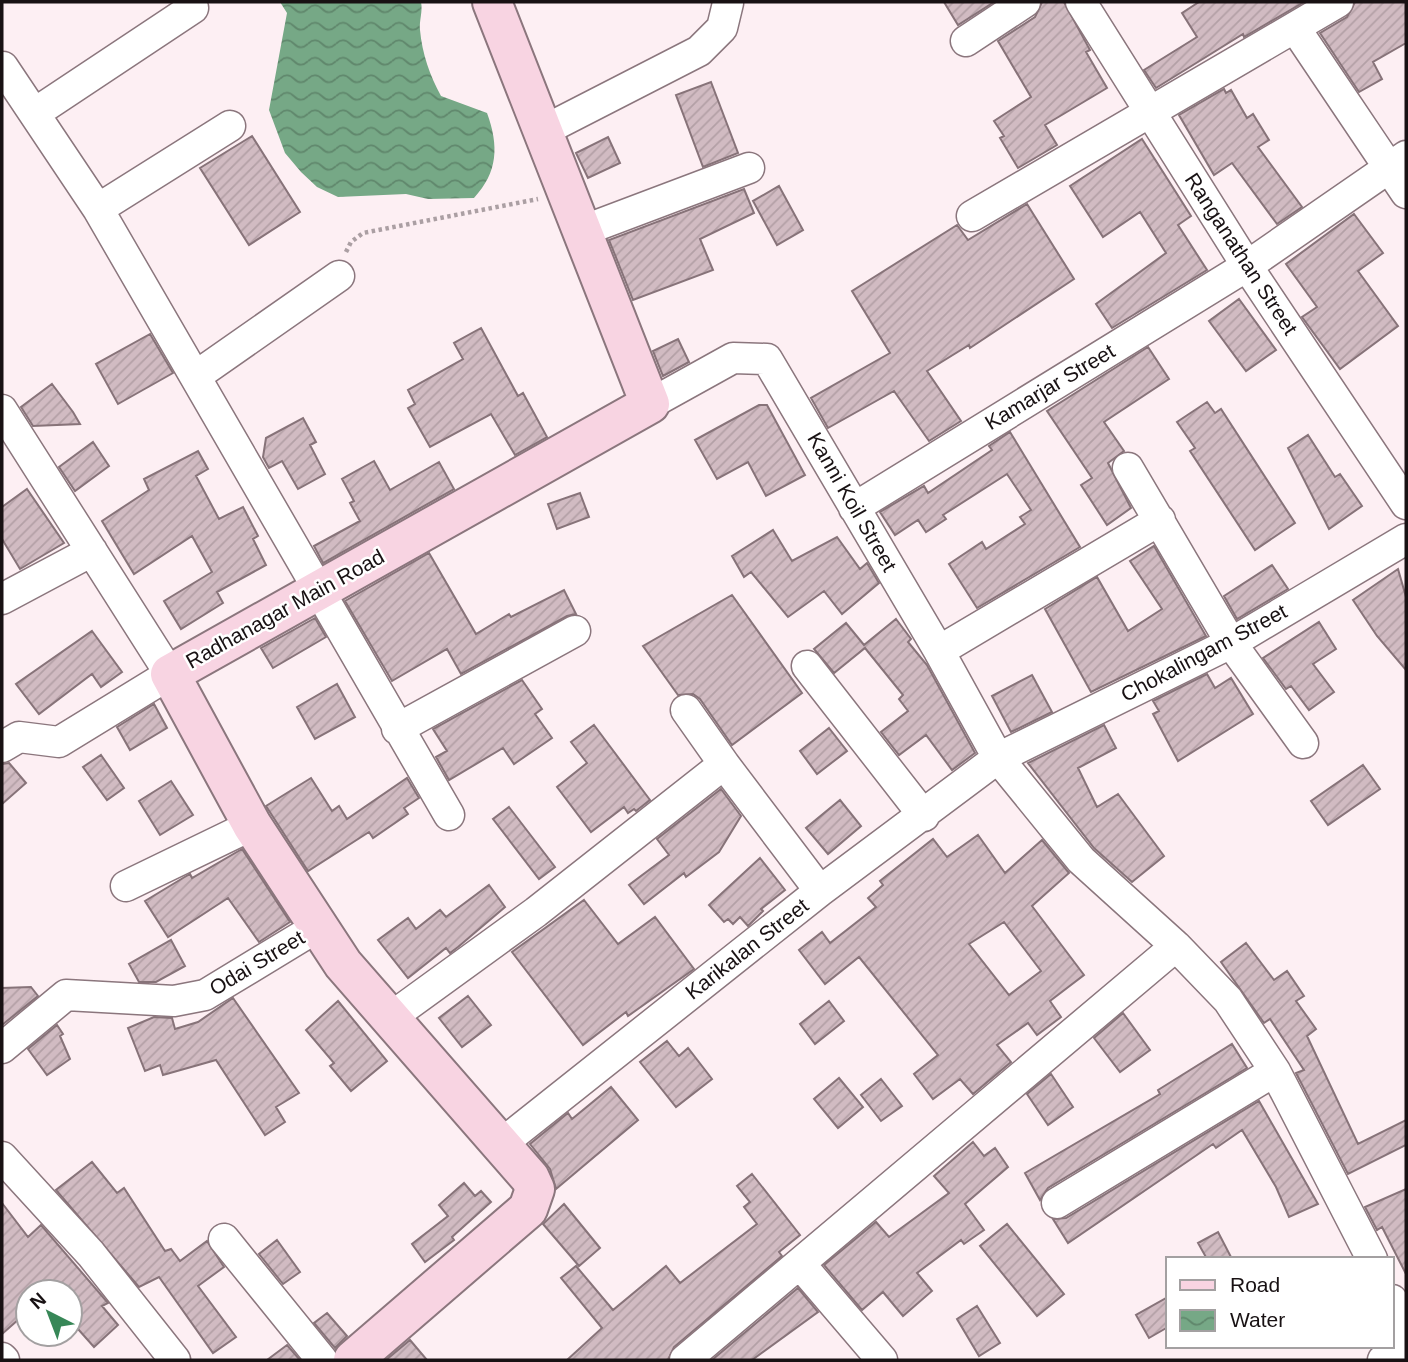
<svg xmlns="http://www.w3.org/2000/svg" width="1408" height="1362" viewBox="0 0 1408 1362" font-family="Helvetica,sans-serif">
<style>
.water{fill:url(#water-waves)}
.building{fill:url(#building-hatch);stroke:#877379;stroke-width:2;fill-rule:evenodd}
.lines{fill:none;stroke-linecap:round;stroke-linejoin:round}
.street-casing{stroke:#8b767d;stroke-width:33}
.secondary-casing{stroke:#8b767d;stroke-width:42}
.path{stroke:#ab9fa3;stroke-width:4.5;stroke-dasharray:3.5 3.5;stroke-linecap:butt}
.street{stroke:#fff;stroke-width:30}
.secondary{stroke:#f8d4e2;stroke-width:38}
.labels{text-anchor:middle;stroke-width:5;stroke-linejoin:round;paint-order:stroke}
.street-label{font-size:21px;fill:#181113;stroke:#fff}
</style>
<defs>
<pattern id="water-waves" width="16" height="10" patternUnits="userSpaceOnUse" patternTransform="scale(1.75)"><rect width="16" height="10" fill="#76a886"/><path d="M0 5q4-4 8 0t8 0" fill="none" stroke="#60876c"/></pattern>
<pattern id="building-hatch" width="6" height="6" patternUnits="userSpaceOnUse" patternTransform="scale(1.75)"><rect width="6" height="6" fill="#d1bbc2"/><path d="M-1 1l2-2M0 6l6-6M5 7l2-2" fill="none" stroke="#b3a0a6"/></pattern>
</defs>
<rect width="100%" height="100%" fill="#fdeff3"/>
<!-- water -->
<path class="water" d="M280,2H421C423,11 419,21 420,30C422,53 430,76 441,96L487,113C499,146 498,172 474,198L428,199L406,194L338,197L317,187L301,172L285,153L269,110L287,13Z"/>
<!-- building -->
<path class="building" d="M944,2H994L958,25Z
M1042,2H1064L1090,50L1086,52L1107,88L1045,125L1057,145L1018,168L1000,138L1004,136L994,121L1031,97L998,41L1035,17Z
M1199,2H1304L1244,37L1243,34L1156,88L1144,70L1197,37L1182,13Z
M1355,2H1406V43L1373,62L1382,79L1359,92L1320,33L1347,17Z
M711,82L738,153L703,167L676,95Z
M1224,89L1226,93L1231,90L1247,118L1253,114L1269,140L1258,147L1302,207L1277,224L1232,163L1214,175L1179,115Z
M252,136L300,212L249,245L200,168Z
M608,137L620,163L588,178L576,153Z
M1142,139L1191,216L1178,225L1207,270L1112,328L1096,304L1166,253L1140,212L1103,237L1070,186Z
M779,186L803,230L777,245L753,201Z
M744,189L754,213L700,239L713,270L633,300L609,240Z
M1027,204L1074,279L970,348L969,345L927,371L961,421L929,441L894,391L828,428L811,398L890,353L852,291L957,225L968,240Z
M1354,214L1383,253L1358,271L1398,326L1340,369L1302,317L1317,307L1286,264Z
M1239,299L1276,350L1246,371L1209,321Z
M481,328L518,396L523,393L547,437L515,455L491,414L430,447L408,408L415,404L408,390L463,359L454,343Z
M150,334L173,373L118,404L96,364Z
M678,339L689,362L663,376L653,351Z
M1148,347L1169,379L1104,422L1124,451L1108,463L1131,508L1107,525L1081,485L1092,478L1047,411Z
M52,384L73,412L80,424L33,426L21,407Z
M1207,402L1215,413L1221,409L1295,523L1255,550L1190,451L1195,448L1177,422Z
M759,405H767L805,475L766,496L748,462L717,479L695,440Z
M303,418L316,442L310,445L325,474L298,489L282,461L269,468L263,457L266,438Z
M1010,432L1080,547L977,608L949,564L982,542L986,549L1025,524L1020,517L1031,510L1007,474L943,515L946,519L926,532L918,520L895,535L880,512L924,486L928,493L992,450L989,446Z
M1308,435L1335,477L1340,474L1362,506L1329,529L1288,448Z
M93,442L109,466L75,491L59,467Z
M198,451L208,469L196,476L219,519L243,507L258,536L253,539L266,565L217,592L223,603L181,629L164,601L212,572L192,536L134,574L102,521L149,490L144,479Z
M374,461L390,490L439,462L454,489L323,563L314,546L360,521L350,503L354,501L342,479Z
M27,489L64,543L20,569L2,539V507Z
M580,493L589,517L557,529L548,504Z
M773,530L792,561L837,537L860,569L867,563L879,583L842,614L824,591L788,617L751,572L744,577L732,556Z
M1154,546L1206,636L1091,692L1045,609L1097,577L1128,631L1162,609L1130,561Z
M429,553L476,634L509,614L511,617L564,590L576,614L567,616L461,674L447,649L392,681L345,601Z
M1272,565L1288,589L1237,619L1224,596Z
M1398,569L1406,597V670L1377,636L1353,600Z
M732,595L802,693L732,745L700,699L693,694L678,695L643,646Z
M315,618L326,637L273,668L261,648Z
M896,619L911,639L908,642L927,665L975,753L952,770L926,735L899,755L881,732L908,711L899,699L903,695L865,648L834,673L814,649L846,623L864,645Z
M1319,622L1336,649L1313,664L1334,692L1309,710L1291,686L1286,689L1263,658Z
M92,631L122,672L101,687L92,674L39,714L16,684Z
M1207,674L1215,688L1231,678L1253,714L1178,761L1153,714L1159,711L1153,701Z
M1032,675L1052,712L1011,732L992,696Z
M522,680L542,709L535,714L552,738L514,764L503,748L449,780L436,757L447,751L433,729Z
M337,684L355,717L315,739L297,707Z
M154,704L167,728L130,750L117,727Z
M594,725L650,800L636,811L634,809L628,813L624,807L591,832L557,787L587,763L571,742Z
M1104,725L1116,748L1078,768L1097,807L1118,794L1164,856L1132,882L1094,848L1028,763Z
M829,728L847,751L817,774L800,751Z
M101,755L124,788L107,800L83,767Z
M9,763L26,783L2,804V764Z
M1363,765L1380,789L1328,825L1311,801Z
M311,778L332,811L339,806L347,819L407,778L419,798L404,808L408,814L373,838L369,832L308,871L266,806Z
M171,781L193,815L160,835L139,801Z
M721,789L741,816L719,852L686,877L684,873L644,904L629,885L669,855L657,839Z
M840,800L861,826L828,854L806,828Z
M509,807L555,867L539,879L493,819Z
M978,835L1005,873L1042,840L1069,873L1032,906L1084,975L1050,1001L1061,1017L1037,1035L1028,1023L997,1045L1011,1062L973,1094L960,1079L933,1099L914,1074L938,1055L859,957L825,984L799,950L822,932L830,943L876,907L868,898L883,885L880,881L933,839L947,857ZM1004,922L1041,971L1009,995L969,944Z
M242,849L290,922L259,942L228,898L168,937L145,901L183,878L190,874L192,878Z
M760,858L785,890L761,909L763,911L748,926L740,917L733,924L728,919L724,922L709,905Z
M489,885L505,907L458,947L450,953L446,948L408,978L378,940L408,918L416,929L440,910L446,917Z
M584,900L618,944L655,917L694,969L628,1016L626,1012L583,1045L512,952Z
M171,940L185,966L156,982H139L129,964Z
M1246,943L1274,980L1287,971L1304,996L1296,1001L1316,1029L1307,1036L1358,1144L1406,1120V1145L1348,1174L1296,1073L1304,1070L1270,1019L1264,1023L1221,962Z
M31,987L38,996L2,1025V988Z
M468,996L491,1025L462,1047L439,1018Z
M233,998L299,1093L276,1107L285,1122L265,1135L216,1060L163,1075L160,1065L145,1071L128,1028L154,1017L172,1018L175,1029L198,1022Z
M338,1001L387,1061L351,1091L330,1066L334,1063L306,1030Z
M829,1001L844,1021L815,1044L800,1024Z
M1123,1013L1150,1050L1120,1072L1094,1038Z
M57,1025L63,1034L60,1036L70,1059L47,1075L28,1049Z
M667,1041L679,1056L688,1048L712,1079L676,1107L640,1062Z
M1232,1044L1247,1068L1048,1188L1040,1200L1025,1173L1160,1094L1158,1090Z
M1051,1074L1073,1107L1048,1125L1027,1094Z
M839,1078L863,1107L838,1128L814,1099Z
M881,1079L902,1106L881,1121L861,1095Z
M611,1087L638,1120L556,1189L550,1169L530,1144L568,1113L572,1119Z
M1259,1101L1318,1204L1289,1217L1276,1187L1242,1130L1216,1148L1213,1144L1068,1243L1053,1219L1066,1218Z
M973,1142L984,1156L995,1148L1008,1167L965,1204L984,1230L964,1244L961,1240L917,1273L932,1291L903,1316L883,1292L862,1310L824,1265L876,1222L889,1237L949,1193L934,1176Z
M92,1162L117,1193L124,1188L165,1251L171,1249L180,1261L207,1241L224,1267L198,1286L236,1337L213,1353L159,1277L139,1287L56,1190Z
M752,1174L800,1235L779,1252L782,1256L674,1347L668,1360H567L602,1328L561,1278L576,1266L613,1310L666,1266L680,1283L757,1224L744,1207L750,1202L737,1186Z
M464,1183L475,1196L481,1191L491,1202L452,1237L454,1240L425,1262L412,1244L448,1216L439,1205Z
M1406,1189V1274L1382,1227L1377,1230L1365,1207Z
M2,1203L28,1237L41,1225L108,1303L102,1306L118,1325L94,1347L70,1320V1292H28V1311L2,1334Z
M564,1204L600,1248L579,1266L543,1224Z
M1007,1224L1064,1294L1037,1316L980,1246Z
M1218,1232L1232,1259H1207L1198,1243Z
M277,1240L300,1272L283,1284L259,1254Z
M798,1288L818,1312L752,1360H712Z
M1168,1297V1327L1149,1338L1136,1315Z
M977,1306L1000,1343L979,1356L957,1319Z
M327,1313L347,1336L335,1348L314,1323Z
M410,1340L427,1360H386Z
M287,1345L300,1360H267Z"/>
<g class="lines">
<!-- street casing -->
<g class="street-casing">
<path id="street" d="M1081,2L1247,266L1406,504
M1295,28L1406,193
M966,41L1025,2
M3,67L98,209L449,815
M35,113L193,8
M543,131L699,51L722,28L728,3
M98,209L230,126
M972,216L1338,2
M582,231L749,168
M196,376L339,276
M650,404L733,358L767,359L939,651L998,758L1081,860L1176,946L685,1360
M2,410L170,674L59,742L19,737L2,747
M1128,468L1231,643L1303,743
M854,508L1247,266L1406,156
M2,599L92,551
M939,651L1160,520
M807,666L924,816
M686,710L724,764
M397,729L575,631
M126,886L252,825
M1176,946L1228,1000L1275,1071L1372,1259
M390,1018L536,912L724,764L820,891
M2,1048L66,995L174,1001L205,995L319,926
M500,1145L820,891L998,758L1231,643L1406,539
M2,1157L91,1254L175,1360
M1057,1203L1275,1071
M224,1239L322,1360
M800,1264L882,1360
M1392,1300L1406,1328
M2,1358L4,1360
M1383,1360L1406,1347"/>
</g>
<!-- secondary casing -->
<g class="secondary-casing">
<path id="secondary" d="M353,1360L528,1209L535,1189L530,1178L343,964L252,825L170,674L650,404L492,2"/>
</g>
<!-- path -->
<path class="path" d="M346,252L351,242L363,233L538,199"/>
<!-- street -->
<use href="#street" class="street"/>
<!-- secondary -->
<use href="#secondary" class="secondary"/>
</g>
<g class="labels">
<!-- street labels -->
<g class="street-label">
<text transform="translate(1241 254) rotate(57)" y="7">Ranganathan Street</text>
<text transform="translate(1050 387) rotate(-31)" y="7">Kamarjar Street</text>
<text transform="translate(852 502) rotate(60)" y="7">Kanni Koil Street</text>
<text transform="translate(285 609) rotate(-29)" y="7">Radhanagar Main Road</text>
<text transform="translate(1204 653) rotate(-28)" y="7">Chokalingam Street</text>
<text transform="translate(747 949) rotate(-38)" y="7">Karikalan Street</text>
<text transform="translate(257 963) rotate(-31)" y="7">Odai Street</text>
</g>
</g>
<!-- border -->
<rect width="1408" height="1362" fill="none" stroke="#181113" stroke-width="7"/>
<!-- legend -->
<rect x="1166" y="1257" width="228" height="91" fill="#ffffff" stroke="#a3a0a1" stroke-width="2"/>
<rect x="1180" y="1280" width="35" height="10" fill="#f8d4e2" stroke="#a3a0a1" stroke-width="2"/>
<text x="1230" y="1292" font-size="21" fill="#181113">Road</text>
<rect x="1180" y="1310" width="35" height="21" fill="url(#water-waves)" stroke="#a3a0a1" stroke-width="2"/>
<text x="1230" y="1327" font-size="21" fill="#181113">Water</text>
<!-- north arrow -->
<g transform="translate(49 1313) rotate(318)"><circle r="33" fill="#ffffff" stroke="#a3a0a1" stroke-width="2"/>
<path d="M0-5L12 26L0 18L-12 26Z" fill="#378757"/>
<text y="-10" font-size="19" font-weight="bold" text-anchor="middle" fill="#181113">N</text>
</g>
</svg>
